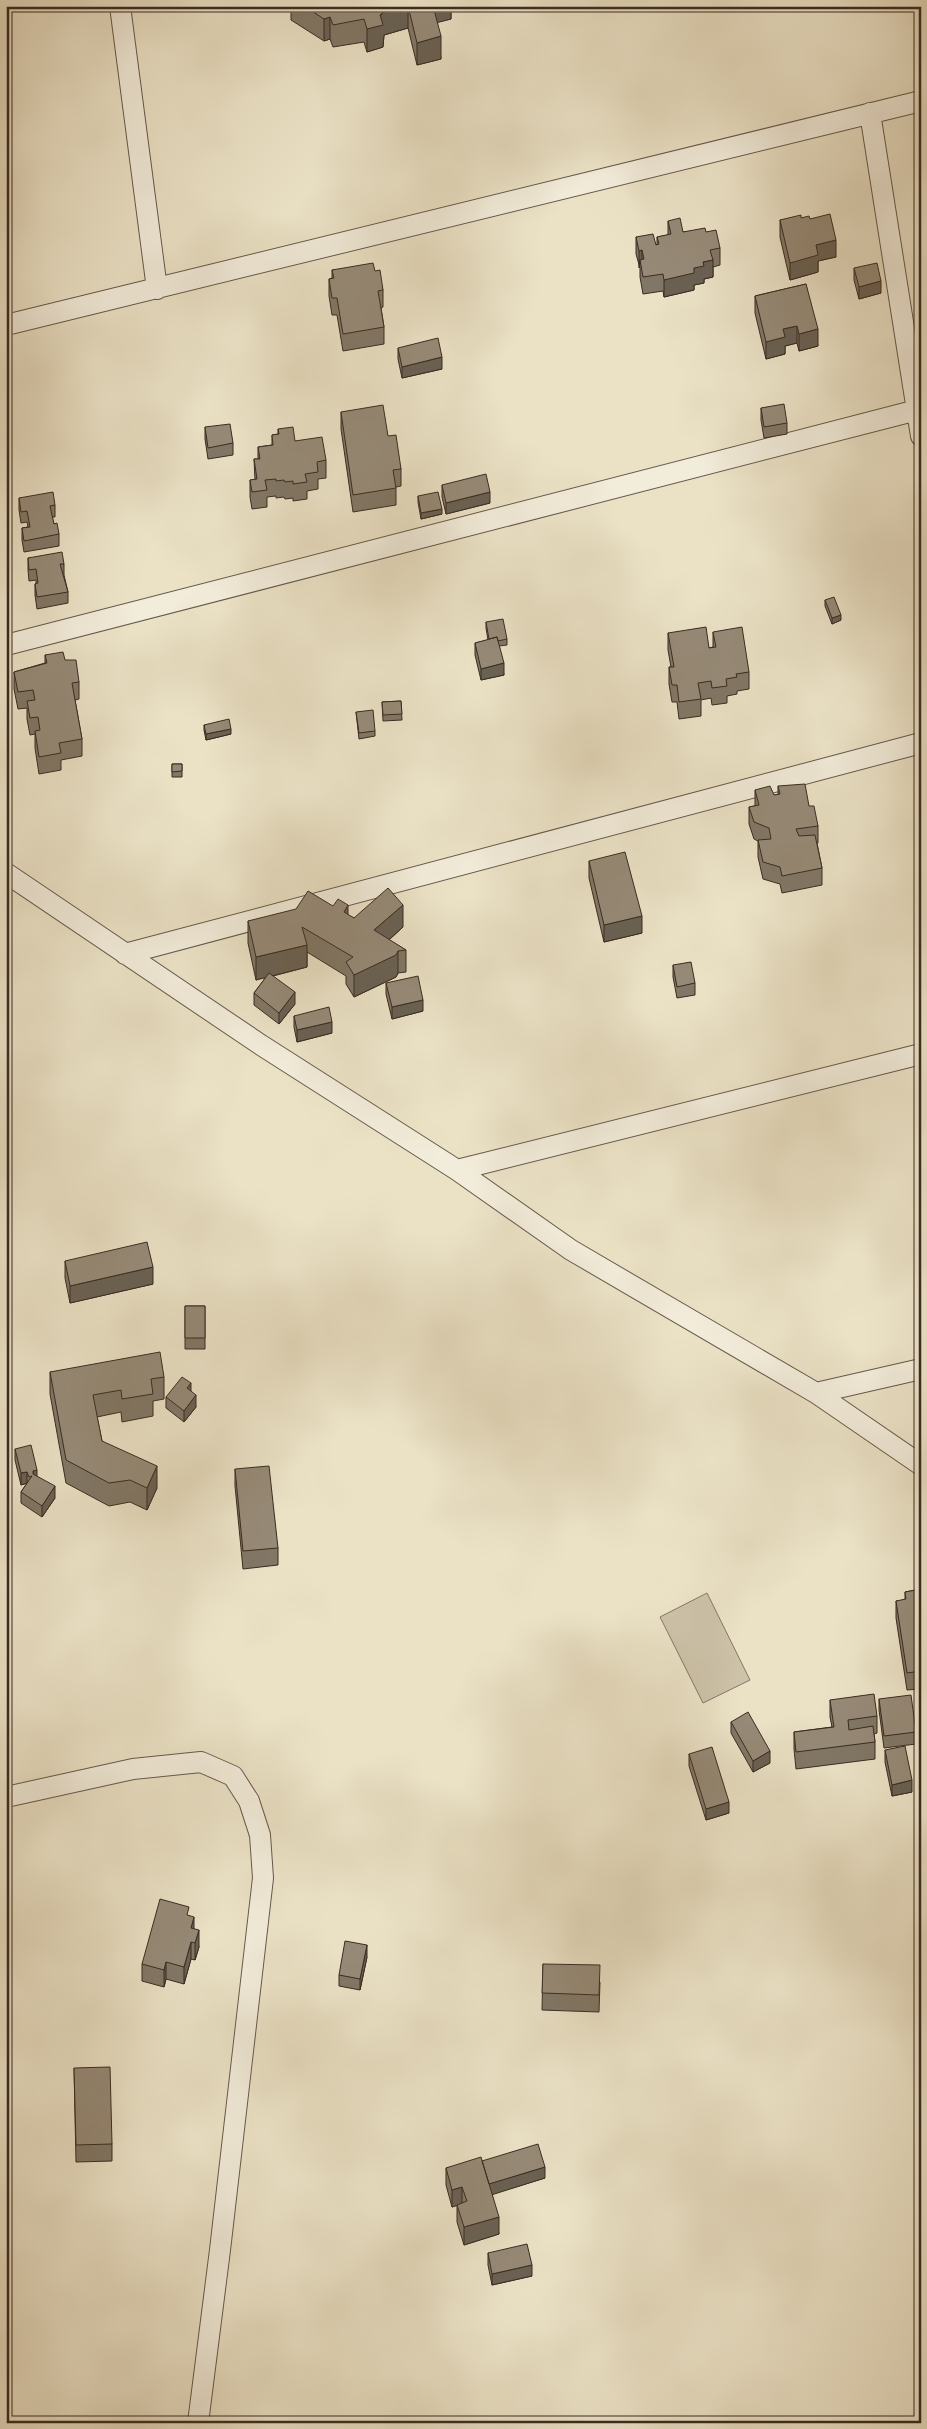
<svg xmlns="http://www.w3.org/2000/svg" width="927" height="2429" viewBox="0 0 927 2429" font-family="'IM FELL English',serif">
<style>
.green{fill:#cdc3aa;stroke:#847766}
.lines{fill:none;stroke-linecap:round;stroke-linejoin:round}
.street-casing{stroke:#66594a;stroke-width:22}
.street{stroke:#f2ecda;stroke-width:20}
.wall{fill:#817766;stroke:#3a2b21}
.shaded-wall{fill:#696153;stroke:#3a2b21}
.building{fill:#968a77;stroke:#3a2b21}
</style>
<rect width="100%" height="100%" fill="#ebe2c6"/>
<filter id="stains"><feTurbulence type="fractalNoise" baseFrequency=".004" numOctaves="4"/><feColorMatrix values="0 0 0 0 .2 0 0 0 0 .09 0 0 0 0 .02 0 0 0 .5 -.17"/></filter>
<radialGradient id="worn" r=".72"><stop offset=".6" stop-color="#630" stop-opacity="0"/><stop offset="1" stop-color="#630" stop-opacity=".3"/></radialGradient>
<!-- green -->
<path class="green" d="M707,1593L750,1680L703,1703L660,1617Z"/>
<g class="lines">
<!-- street casing -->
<g class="street-casing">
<path id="street" d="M120,6L157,289
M870,113L921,436
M6,325L921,101
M6,645L921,409
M6,873L261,1045L457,1170L571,1250L816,1393L921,1465
M125,954L921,743
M457,1170L921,1054
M816,1393L921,1369
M6,1797L133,1769L201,1762L233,1776L249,1801L260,1835L263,1878L220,2250L198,2423"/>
</g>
<!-- street -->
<use href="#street" class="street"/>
</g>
<!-- wall -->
<path class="wall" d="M291,6H451V19L437,22L441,59L417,65L408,28L384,35L383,47L367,52L364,42L333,47L330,39L324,41L291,20Z
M810,219L836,257L818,261V272L790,280L780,237V220Z
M668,221L683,232H706L720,248V265L713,267V277L704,279V283L694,285V290L664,297L663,291L643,294L640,277V268L636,254V237L656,245L657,244V237L668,235Z
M854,268L881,293L859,299L854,280Z
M332,270L375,271L383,290V307L381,308L384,327V344L343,351L337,315H332L329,296V279L332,278Z
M806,284L818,346L799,351L797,343L785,346V354L766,359L755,313V296Z
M398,348L442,369L402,378L398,359Z
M761,408L787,423V434L764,438L761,420Z
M341,412L388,436L401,469V486L396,487V505L353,512L341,429Z
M205,427L233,443V455L208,459L205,439Z
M278,429L295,441L326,460V478L318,479V489L307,491V499L293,501V498L285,499L284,497L276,498V496L267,497V507L252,509L250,497V480H255L254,459H258V447L272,445V435L278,434Z
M442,485L490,503L446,514L442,497Z
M418,496L442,514L421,519L418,502Z
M19,498L55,505V517H52L54,524L59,534V546L24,552L22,540V528L28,527L27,522L21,523L19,510Z
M28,558L64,564V575L68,592V603L37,609L35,595V584H36V580L29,581L28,570Z
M825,600L841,620L832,624L825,606Z
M486,622L507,639V645L499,646L504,675L481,680L475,655V643L488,640L486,628Z
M713,632L749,672V689L737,691V694L727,696V703L712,705L711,698L701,700V716L679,719L677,702H672L669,684V667H671L668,650V633L709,648L713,647Z
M45,655L65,660L79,682V699L75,700L82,739V756L61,760V770L39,774L35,748V734L30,735L27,719V708L18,709L14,689V672L45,663Z
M401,701L402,720L383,721L382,702Z
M356,712L375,731V736L359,739Z
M204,725L231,734L206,740L204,730Z
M172,764H182V777H172Z
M778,786L809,806L818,826V843H817L822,868V885L782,893L780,884L763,879L758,857V841L754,839L749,824V807L755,806V790L774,795H778Z
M589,861L642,933L604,942L589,878Z
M348,915L354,918L403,927L389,940L406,950V972L398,973L396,977L354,997L346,984V976L307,952V967L273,976L295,1004L279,1024L254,1005V993L266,977L256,980L248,943V921Z
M673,965L695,983V995L677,998L673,977Z
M386,983L423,1011L392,1019L386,994Z
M294,1016L332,1033L297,1042L294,1027Z
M65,1261L153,1284L70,1303L65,1278Z
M185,1306H205V1349H185Z
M50,1372L164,1377V1399L153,1401V1416L122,1422L121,1412L97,1417L102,1441L157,1488L147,1510L130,1502L109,1506L66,1483L50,1394Z
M191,1391L196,1407L184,1422L166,1408V1397Z
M15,1449L55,1498L42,1517L21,1503V1492L27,1483L21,1485L15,1460Z
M235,1469L278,1548V1565L243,1569L235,1486Z
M921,1589V1711H920L919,1703V1689L907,1690L896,1618V1601L905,1600V1592Z
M879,1699L916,1732V1744L884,1748L879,1710Z
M830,1700L877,1716V1733L874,1734L875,1742V1759L796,1769L794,1749V1732L832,1727L830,1717Z
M731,1722L770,1763L753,1772L731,1733Z
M885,1750L912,1792L892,1796L885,1762Z
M689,1754L729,1813L706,1820L689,1766Z
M189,1915L194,1929L199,1947L195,1960L191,1959L184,1984L166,1979L164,1987L142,1981V1964Z
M367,1957L360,1990L339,1986V1975Z
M543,1964L600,1982L599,2012L542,2010Z
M74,2068L112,2144V2161L76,2162Z
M482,2161L545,2178L492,2194L499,2234L464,2245L457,2222V2205L452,2207L446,2185V2168Z
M488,2253L532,2276L492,2285L488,2265Z"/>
<!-- shaded-wall -->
<path class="shaded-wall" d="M408,6V28L384,35L383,47L367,52V29L384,12Z
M432,6H451V19L432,24Z
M330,17V39L324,41V19Z
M441,36V59L417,65V43Z
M836,240V257L818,261V272L790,280V263L816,245Z
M642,250V268L640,260L639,268V251Z
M713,260V277L704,279V283L694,285V290L664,297V280L694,268L703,262Z
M881,281V293L859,299V287Z
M797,326V343L785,346V354L766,359V342L783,329Z
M818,329V346L799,351V334Z
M442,357V369L402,378V367Z
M490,492V503L446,514V503Z
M442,509V514L421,519V513Z
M841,615V620L832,624V618Z
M504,663V675L481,680V669Z
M231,729V734L206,740V734Z
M348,905V927L344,912Z
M403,905V927L374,953V930Z
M642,916V933L604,942V925Z
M307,945V967L256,980V957Z
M398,951V973L396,977L354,997V975Z
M295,992V1004L279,1024V1013Z
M423,1000V1011L392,1019V1007Z
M332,1022V1033L297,1042V1030Z
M153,1267V1284L70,1303V1286Z
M191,1383V1395L187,1388Z
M196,1395V1407L184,1422V1411Z
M157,1466V1488L147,1510V1488Z
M37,1470V1481L33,1482V1471Z
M27,1472V1483L21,1485V1473Z
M55,1486V1498L42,1517V1506Z
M770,1751V1763L753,1772V1761Z
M912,1780V1792L892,1796V1785Z
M729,1802V1813L706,1820V1809Z
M194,1917V1934L191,1928Z
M199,1930V1947L195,1960V1943Z
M191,1942V1959L184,1984V1967Z
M367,1945V1957L360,1990V1979Z
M166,1962V1979L164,1987V1970Z
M545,2167V2178L488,2196V2184Z
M462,2187V2204L452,2207V2190Z
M499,2217V2234L464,2245V2227Z
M532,2265V2276L492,2285V2274Z"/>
<!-- building -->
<path class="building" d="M304,6H407L384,12L380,15L383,25L367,29L364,19L333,25L330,17L324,19Z
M408,6H433L441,36L417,43Z
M830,214L836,240L816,245L818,255L790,263L780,220L801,215V218L809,216L810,219Z
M680,218L683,232L705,228L706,232L716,230L720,248L710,250L713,260L703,262L704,266L694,268V273L664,280L663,274L643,277L640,260L644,259L642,250L639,251L636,237L653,234L656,245L659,244L657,237L671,234L668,221Z
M373,263L375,271L380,270L383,290L378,291L384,327L343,334L337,298H332L329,279L334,278L332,270Z
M877,263L881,281L859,287L854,268Z
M806,284L818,329L799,334L797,326L783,329L785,337L766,342L755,296Z
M438,338L442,357L402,367L398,348Z
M784,404L787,423L764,427L761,408Z
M383,405L388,436L396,435L401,469L393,470L396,488L353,495L341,412Z
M230,424L233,443L208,448L205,427Z
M293,427L295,441L322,437L326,460L317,462L318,472L305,474L307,482L293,484V481L285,482L284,480L276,481V479L265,480L267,490L252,492L250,480L257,479L254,459H260L258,447L273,445L272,435L279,434L278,429Z
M486,474L490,492L446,503L442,485Z
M53,492L55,505L50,506L54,524L57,523L59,534L24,541L22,528L30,527L27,511L21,512L19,498Z
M438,492L442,509L421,513L418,496Z
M62,552L64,564H60L68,592L37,597L35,584L38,583L36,569L29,570L28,558Z
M834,597L841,615L832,618L825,600Z
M503,619L507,639L498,641L497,637L489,639L486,622Z
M706,627L709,648L716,647L713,632L742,627L749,672L736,674L737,677L726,679L727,686L712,688L711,681L698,683L701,699L679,702L677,685H672L669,667H674L668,633Z
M497,637L504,663L481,669L475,643Z
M63,652L65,660H76L79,682L72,683L82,739L59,743L61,753L39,757L35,731L40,730L38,717L30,718L27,701L35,700L33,690L18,692L14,672L47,663L45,655Z
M401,701L402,714L383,715L382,702Z
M373,710L375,731L359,733L356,712Z
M229,719L231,729L206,734L204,725Z
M172,764H182V771L172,772Z
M805,784L809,806H814L818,826L796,829L799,836L815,835L822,868L782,876L780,867L763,862L758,840L771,839L769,828L754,822L749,807L759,805L755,790L770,786L774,795L780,794L778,786Z
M625,852L642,916L604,925L589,861Z
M388,888L403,905L374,930L406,950L398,951L396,955L354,975L346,962L353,957L302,927L307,945L256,957L248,921L296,909L308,891L333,906L338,899L348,905L344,912L354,918Z
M691,962L695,983L677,987L673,965Z
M269,973L295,992L279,1013L254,993Z
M418,976L423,1000L392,1007L386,983Z
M329,1007L332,1022L297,1030L294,1016Z
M147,1242L153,1267L70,1286L65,1261Z
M185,1306H205V1338H185Z
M160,1352L164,1377L151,1379L153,1394L122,1399L121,1390L93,1395L102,1441L157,1466L147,1488L130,1480L109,1483L66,1460L50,1372Z
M182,1377L191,1383L187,1388L196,1395L184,1411L166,1397Z
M31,1445L37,1470L33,1471V1474L55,1486L42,1506L21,1492L32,1476L29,1477L27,1472L21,1473L15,1449Z
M269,1466L278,1548L243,1551L235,1469Z
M921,1589V1633H920L921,1641V1671L907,1673L896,1601L906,1599L905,1592Z
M919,1686H921V1694H920Z
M874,1694L877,1716L848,1720L849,1730L873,1726L875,1742L796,1752L794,1732L834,1727L830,1700Z
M911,1695L916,1732L884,1736L879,1699Z
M748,1712L770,1751L753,1761L731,1722Z
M905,1746L912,1780L892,1785L885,1750Z
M712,1747L729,1802L706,1809L689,1754Z
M160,1899L189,1907L187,1915L194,1917L191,1928L199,1930L195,1943L191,1942L184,1967L166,1962L164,1970L142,1964Z
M345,1941L367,1945L360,1979L339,1975Z
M543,1964L600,1965L599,1995L542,1993Z
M110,2067L112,2144L76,2145L74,2068Z
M538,2144L545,2167L489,2184L482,2161Z
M481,2157L499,2217L464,2227L457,2205L467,2201L462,2187L452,2190L446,2168Z
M527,2244L532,2265L492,2274L488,2253Z"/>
<!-- margin -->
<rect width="927" height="2429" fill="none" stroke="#ebe2c6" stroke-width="25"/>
<rect x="8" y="8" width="912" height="2414" fill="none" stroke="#3a2b21" stroke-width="2.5"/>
<rect x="12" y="12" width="902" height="2404" fill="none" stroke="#3a2b21"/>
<rect width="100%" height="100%" filter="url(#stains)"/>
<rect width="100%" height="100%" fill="url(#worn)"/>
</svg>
